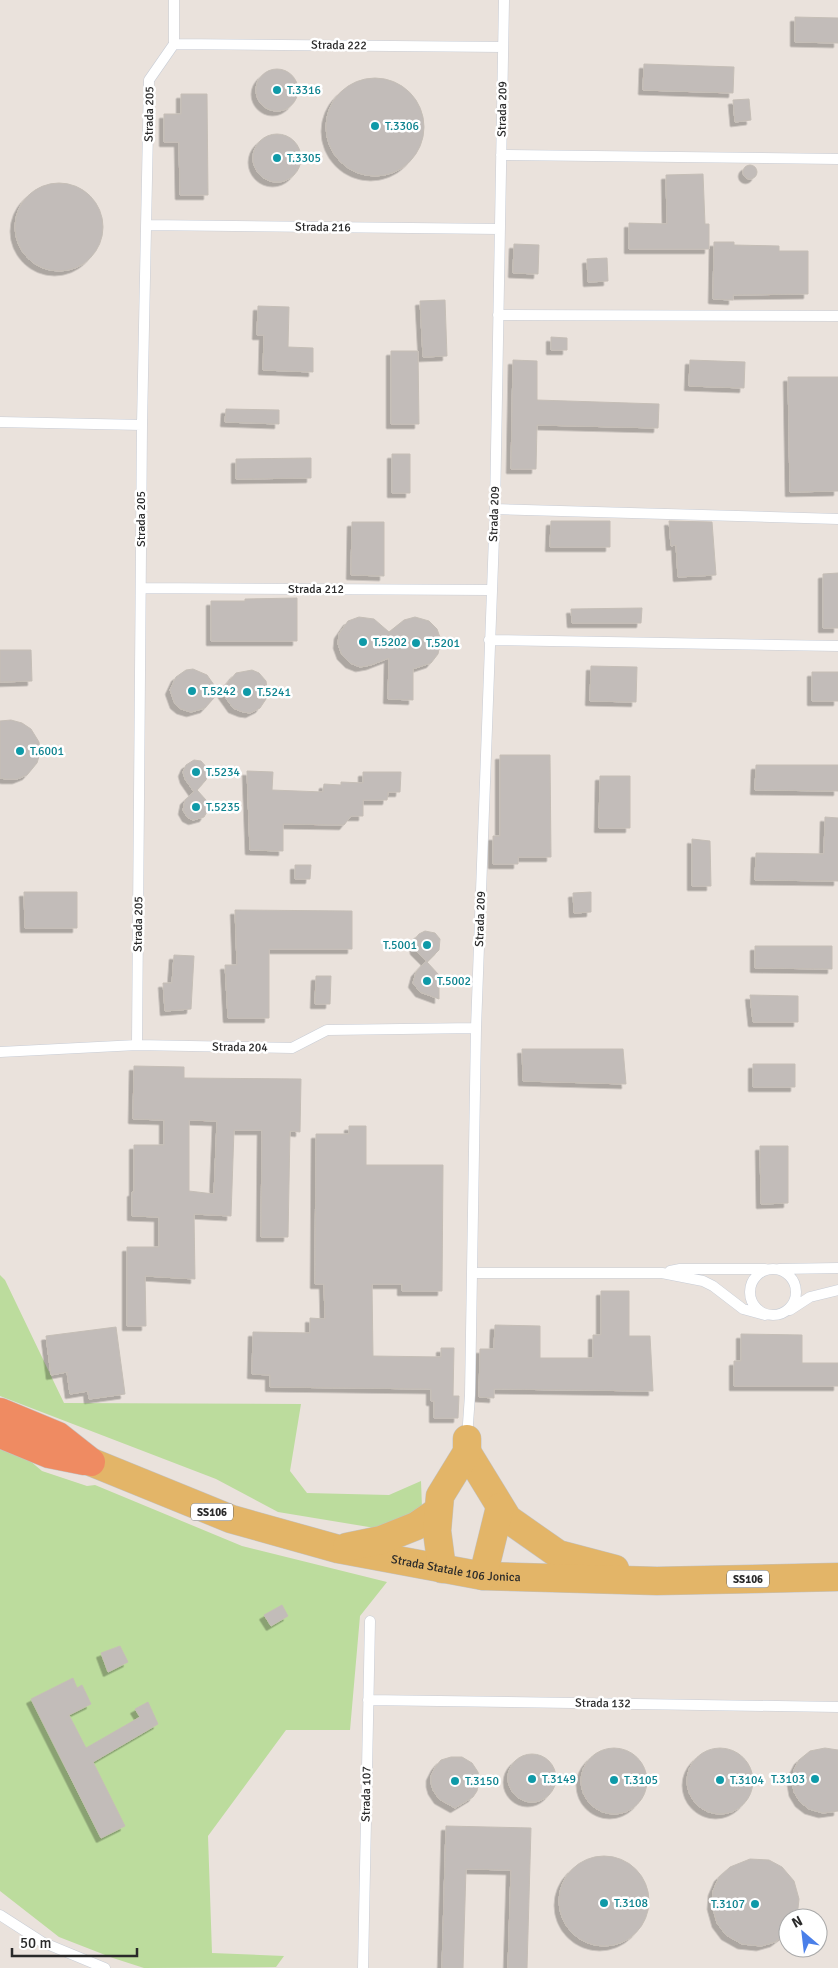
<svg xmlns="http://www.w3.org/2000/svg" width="838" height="1968" viewBox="0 0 838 1968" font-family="Signika,sans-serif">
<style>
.green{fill:#bcdc9d}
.building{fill:#c2bcb9;stroke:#c5beb6;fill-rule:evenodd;filter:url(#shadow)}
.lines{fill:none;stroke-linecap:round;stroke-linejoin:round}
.lane-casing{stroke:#c8cdd6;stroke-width:11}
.primary-casing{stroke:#c3c3c3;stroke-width:29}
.highway-casing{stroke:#c3c3c3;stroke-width:29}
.lane{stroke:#fff;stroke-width:10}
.primary{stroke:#e3b568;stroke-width:28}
.highway{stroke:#ef8b62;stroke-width:28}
.culture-dot{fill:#0f9aa8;stroke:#fff;stroke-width:2}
.labels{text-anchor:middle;stroke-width:5;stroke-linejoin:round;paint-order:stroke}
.shield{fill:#fff;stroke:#696969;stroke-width:1}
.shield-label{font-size:11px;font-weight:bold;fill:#292929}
.street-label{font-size:12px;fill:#292929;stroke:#fff}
.culture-label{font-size:12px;fill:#0d838f;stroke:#fff;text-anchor:start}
</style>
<defs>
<filter id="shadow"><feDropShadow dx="-4.5" dy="4.5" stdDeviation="0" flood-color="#0004"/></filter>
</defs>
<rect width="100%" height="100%" fill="#eae2dc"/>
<!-- green -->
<path class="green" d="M0,1275L5,1280L64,1403L301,1404L290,1471L307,1493L389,1495L421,1481L422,1508L381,1529L278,1512L216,1479L0,1396Z
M0,1448L29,1460L42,1471L87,1486L95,1485L242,1546L387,1582L360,1616L350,1730H286L208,1836L212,1953L284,1956L276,1967L144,1968L113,1958L59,1937L0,1891Z"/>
<!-- building -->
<path class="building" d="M795,17L838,18V43L795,42Z
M644,64L734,67L733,93L643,90Z
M256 90a21 21 0 1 1 42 0a21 21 0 1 1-42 0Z
M326 127a49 49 0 1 1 98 0a49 49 0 1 1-98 0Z
M181,94H207L208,195H180L179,142H164V114H181Z
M749,99L751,120L735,122L733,100Z
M253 158a24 24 0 1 1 48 0a24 24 0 1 1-48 0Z
M743 172a7 7 0 1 1 14 0a7 7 0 1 1-14 0Z
M703,174L705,224H709V249H629V223L667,224L666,175Z
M15 227a44 44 0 1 1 88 0a44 44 0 1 1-88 0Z
M714,242H734V245L779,246V251H808V294L733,295V300L713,299Z
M514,244L539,245L538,274L513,273Z
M607,258L608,281L588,282L587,259Z
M445,300L447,356L423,357L420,301Z
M258,306L289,307L288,347L313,348V372L263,370L264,335H257Z
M551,337L567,338V350H551Z
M391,351H418L419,424H391Z
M513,360L537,361V400L659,404L658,428L537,425L536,469H511Z
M690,360L745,362L744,388L689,386Z
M788,377H838V491L790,492Z
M226,409L279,410V424L225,422Z
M392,454H410V493H392Z
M311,458V478L236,479V459Z
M551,521H610V547H550Z
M669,521L712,522L716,575L678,577L676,545L671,546Z
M352,522H384V576L351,575Z
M838,573V628H823V574Z
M297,598V641H211V601H245V599Z
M642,608L641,623H572L571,609Z
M359,617L374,619L389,632L404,620L415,617L429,621L437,629L441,640L438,654L431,663L413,669V700L388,699L389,658L371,665L360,667L350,663L342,655L338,644L339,634L348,621Z
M0,650H31L32,681L0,682Z
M591,666L637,667L636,702L590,701Z
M193,669L207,675L219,692L205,708L191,712L181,709L175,704L170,690L176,677L186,670Z
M252,670L259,673L266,681L268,696L260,708L250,713L243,712L233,708L221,691L236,673Z
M812,672H838V701H812Z
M11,720L22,723L31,729L39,742L40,753L37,763L27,775L17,779H6L0,778V721Z
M500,755H550L551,857H518V864H493V836H500Z
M194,760L201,761L208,769L206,780L197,790L206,800L209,808L204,817L193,820L187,817L183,810L185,800L194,792L185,779L183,772L186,765Z
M756,765H838V791L755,790Z
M247,771L273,772L272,790L323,792L324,784L341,785V782L363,783V772H401L400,792H388L387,800H363V816H351L344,825L283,824V851L250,850Z
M600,776H630V828H599Z
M825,817L838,818V881L755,880L756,853L824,854Z
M692,839L710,841L711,886H692Z
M295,865H311L310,879H295Z
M24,892H77V928H25Z
M591,892V912L574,913L573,893Z
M235,910L352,911V949H269V1018H228L225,965H237Z
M425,931L435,933L440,939L439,950L427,962L439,975V999L420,992L413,983L416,972L426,961L415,950L414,940L419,934Z
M755,946H832V969L755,968Z
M174,955L194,956L191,1009L165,1011L163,983H172Z
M316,976H331L330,1004H315Z
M750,995L798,996V1022H753Z
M522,1049H623L626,1084L523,1081Z
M753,1064H795V1087H753Z
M134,1066L184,1067V1078L301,1079L300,1132L290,1131L288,1237H261L262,1130H234L231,1216L194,1214L195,1279L145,1276L146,1326H127V1247H159V1217L132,1216V1192H134V1145H164V1120L133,1119ZM189,1120L217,1121L214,1194L189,1191Z
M349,1126H366V1165H443L442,1291H402V1284H372L373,1356L441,1357V1348H454L453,1396H459L458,1418H434V1401H431V1389L270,1387V1375L252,1374L253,1332L310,1333V1318L325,1319L324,1284H315L316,1134H349Z
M760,1146H788V1203L761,1204Z
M601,1291H629V1336H650L653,1391L494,1389V1398L479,1397L480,1349H494L495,1325L540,1326V1358H593V1335H601Z
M116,1327L125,1394L89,1399L88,1391L70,1394L67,1372L51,1375L46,1336Z
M741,1334L802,1335V1363H838V1386H734V1361H741Z
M282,1605L288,1616L271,1626L264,1615Z
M120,1646L128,1662L108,1672L101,1653Z
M73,1678L77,1688L82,1685L91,1704L69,1715L86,1748L140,1717L135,1709L148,1702L158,1724L93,1762L125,1826L101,1838L31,1699Z
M825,1748L838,1750V1811L823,1813L809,1809L800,1802L794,1792L792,1781L794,1770L799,1760L810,1751Z
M581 1781a33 33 0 1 1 66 0a33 33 0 1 1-66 0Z
M687 1781a33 33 0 1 1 66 0a33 33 0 1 1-66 0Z
M508 1778a24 24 0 1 1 48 0a24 24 0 1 1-48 0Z
M451,1757H462L472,1763L478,1772L479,1780L477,1791L473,1797L455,1808L439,1799L433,1790L431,1783V1776L436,1766L441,1760Z
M446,1826L531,1828L527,1968H508L511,1870L466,1869L463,1968H442Z
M559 1901a45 45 0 1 1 90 0a45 45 0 1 1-90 0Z
M750,1859L769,1860L782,1867L794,1881L799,1899L797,1918H788V1932L775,1942L761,1946L742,1944L726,1935L717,1923L712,1905L713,1891L719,1877L730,1867Z"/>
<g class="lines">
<!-- lane casing -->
<g class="lane-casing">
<path id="lane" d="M174,44L503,47
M501,155L838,159
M146,225L500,229
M498,315L838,316
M0,422L142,425
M495,509L838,519
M141,588L491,590
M489,640L838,646
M137,1045L142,425L149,80L174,44V0
M0,1052L137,1045L292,1048L327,1030L476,1028
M750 1292a23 23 0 1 1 46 0a23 23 0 1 1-46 0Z
M779,1269L838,1268
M670,1271L680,1269H765
M472,1273H662L703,1281L713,1286L743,1309L765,1315
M790,1310L810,1297L838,1290
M467,1438L470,1395L476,1028L495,509L504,0
M368,1700L838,1707
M0,1915L42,1942L105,1968
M363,1968L370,1621"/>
</g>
<!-- primary casing -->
<g class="primary-casing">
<g id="primary">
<path d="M467,1452L508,1519L558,1554L615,1569"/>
<path id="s1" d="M91,1462L231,1519L338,1549L483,1576L657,1581L838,1577"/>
<path d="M347,1547L381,1540L416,1526L438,1511"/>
<path d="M442,1569L437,1531L440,1496L467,1452V1439"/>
<path d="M483,1576L500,1507"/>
</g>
</g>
<!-- highway casing -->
<g class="highway-casing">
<path id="highway" d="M0,1412L58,1436L91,1462
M0,1434L49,1454L84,1461"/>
</g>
<!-- lane -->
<use href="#lane" class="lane"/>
<!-- primary -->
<use href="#primary" class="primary"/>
<!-- highway -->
<use href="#highway" class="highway"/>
</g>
<!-- markers -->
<g class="culture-dot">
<circle cx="277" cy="90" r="5"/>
<circle cx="375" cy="126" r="5"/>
<circle cx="277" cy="158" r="5"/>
<circle cx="363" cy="642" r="5"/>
<circle cx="416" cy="643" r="5"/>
<circle cx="192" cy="691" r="5"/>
<circle cx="247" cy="692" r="5"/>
<circle cx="20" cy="751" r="5"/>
<circle cx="196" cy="772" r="5"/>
<circle cx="196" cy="807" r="5"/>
<circle cx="427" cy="945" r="5"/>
<circle cx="427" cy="981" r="5"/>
<circle cx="532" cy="1779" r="5"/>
<circle cx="815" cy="1779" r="5"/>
<circle cx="614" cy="1780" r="5"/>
<circle cx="720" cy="1780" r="5"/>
<circle cx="455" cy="1781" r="5"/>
<circle cx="604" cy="1903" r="5"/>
<circle cx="755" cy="1904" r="5"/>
</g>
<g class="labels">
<!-- shield labels -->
<g class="shield">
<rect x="191" y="1503.5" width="42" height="17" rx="4"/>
<rect x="727" y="1570.5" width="42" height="17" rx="4"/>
</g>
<g class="shield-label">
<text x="212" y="1516">SS106</text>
<text x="748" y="1583">SS106</text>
</g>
<!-- street labels -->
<g class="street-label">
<text transform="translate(339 45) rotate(1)" y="4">Strada 222</text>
<text transform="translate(502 109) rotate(-89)" y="4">Strada 209</text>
<text transform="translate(149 114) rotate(-89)" y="4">Strada 205</text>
<text transform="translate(323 227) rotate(1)" y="4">Strada 216</text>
<text transform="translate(494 514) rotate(-88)" y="4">Strada 209</text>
<text transform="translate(141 519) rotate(-90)" y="4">Strada 205</text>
<text x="316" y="593">Strada 212</text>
<text transform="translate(480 919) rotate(-88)" y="4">Strada 209</text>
<text transform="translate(138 924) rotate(-89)" y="4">Strada 205</text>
<text transform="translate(240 1047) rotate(1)" y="4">Strada 204</text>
<text dy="4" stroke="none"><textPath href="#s1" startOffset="382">Strada Statale 106 Jonica</textPath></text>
<text transform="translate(603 1703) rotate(1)" y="4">Strada 132</text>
<text transform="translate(366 1794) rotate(-89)" y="4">Strada 107</text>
</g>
<!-- culture labels -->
<g class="culture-label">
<text x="287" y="94">T.3316</text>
<text x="385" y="130">T.3306</text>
<text x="287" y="162">T.3305</text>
<text x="373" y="646">T.5202</text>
<text x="426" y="647">T.5201</text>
<text x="202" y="695">T.5242</text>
<text x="257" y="696">T.5241</text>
<text x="30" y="755">T.6001</text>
<text x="206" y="776">T.5234</text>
<text x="206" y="811">T.5235</text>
<text x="417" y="949" text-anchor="end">T.5001</text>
<text x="437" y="985">T.5002</text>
<text x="542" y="1783">T.3149</text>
<text x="805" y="1783" text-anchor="end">T.3103</text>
<text x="624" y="1784">T.3105</text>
<text x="730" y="1784">T.3104</text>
<text x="465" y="1785">T.3150</text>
<text x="614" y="1907">T.3108</text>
<text x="745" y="1908" text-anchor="end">T.3107</text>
</g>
</g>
<!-- north arrow -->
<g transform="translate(803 1933) rotate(332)"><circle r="24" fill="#ffffff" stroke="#a9a9a9"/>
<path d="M0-4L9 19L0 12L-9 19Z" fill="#4a7fe9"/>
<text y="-8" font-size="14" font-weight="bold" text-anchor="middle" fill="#292929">N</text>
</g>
<!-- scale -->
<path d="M12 1948v8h125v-8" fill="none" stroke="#292929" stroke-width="2.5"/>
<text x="20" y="1948" font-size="15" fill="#292929" stroke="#ffffff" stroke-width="4" paint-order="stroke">50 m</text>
</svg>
